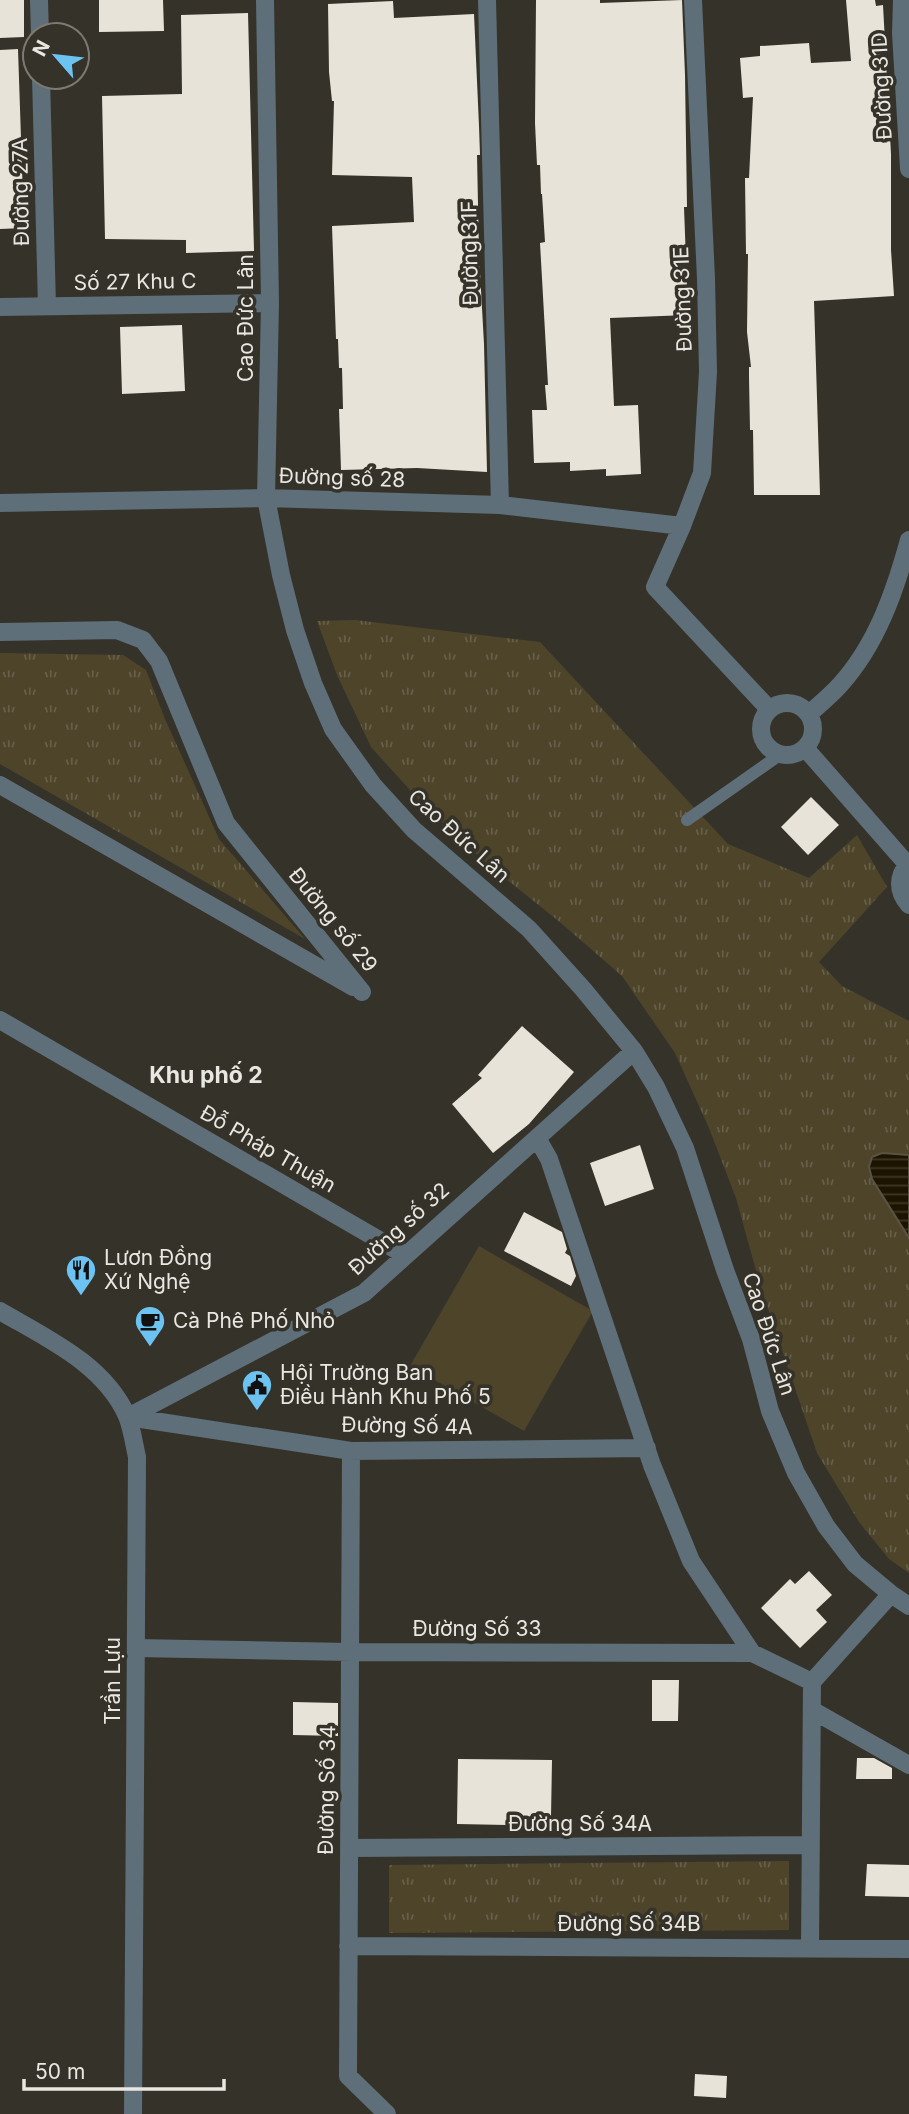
<svg xmlns="http://www.w3.org/2000/svg" width="909" height="2114" viewBox="0 0 909 2114" font-family="Inter,sans-serif">
<style>
.grass{fill:url(#grass-tufts)}
.pitch{fill:#4d442a}
.water{fill:url(#water-rules);stroke:#5a5344;stroke-width:2}
.building{fill:#e7e3d8}
.lines{fill:none;stroke-linecap:round;stroke-linejoin:round}
.service{stroke:#5e6f79;stroke-width:12}
.minor{stroke:#5e6f79;stroke-width:18}
.tertiary{stroke:#5e6f79;stroke-width:18}
.labels{text-anchor:middle;stroke-width:7;stroke-linejoin:round;paint-order:stroke}
.street-label{font-size:21px;fill:#e9e7e1;stroke:#353229}
.poi-label{font-size:21px;fill:#e9e7e1;stroke:#353229;text-anchor:start}
.neighbourhood-label{font-size:23px;font-weight:bold;fill:#e9e7e1;stroke:#353229}
</style>
<defs>
<pattern id="grass-tufts" width="24" height="20" patternUnits="userSpaceOnUse" patternTransform="scale(1.75)"><rect width="24" height="20" fill="#4d442a"/><path d="M3 7l-1-3M5 7V3M7 7l1-3M15 17l-1-3M17 17v-4M19 17l1-3" fill="none" stroke="#675f49"/></pattern>
<pattern id="water-rules" width="6" height="5" patternUnits="userSpaceOnUse" patternTransform="scale(1.75)"><rect width="6" height="5" fill="#1d1400"/><path d="M0 2.5h6" fill="none" stroke="#3e3625"/></pattern>
</defs>
<rect width="100%" height="100%" fill="#353229"/>
<!-- grass -->
<path class="grass" d="M355,620L540,642L728,844L809,878L857,835L887,887L819,962L842,986L909,1021V1573L889,1559L859,1522L817,1453L760,1285L736,1198L709,1128L675,1053L622,976L561,923L491,867L429,811L371,747L337,675L317,621Z
M0,653L123,655L146,670L165,719L219,839L305,939L0,764Z
M789,1861V1930L389,1933V1865Z"/>
<!-- pitch -->
<path class="pitch" d="M479,1246L593,1311L524,1431L410,1366Z"/>
<!-- water -->
<path class="water" d="M882,1153L909,1155V1238L872,1179L869,1167L872,1157Z"/>
<!-- building -->
<path class="building" d="M0,0H24V37L0,38Z
M99,0H163L164,31L99,32Z
M536,0H600V3L682,0L685,75L687,207H684L688,315L610,318L614,406L638,405L641,474L606,476V469L570,471V462L534,463L532,410H547L545,385H548L540,243L545,242L542,194H541L540,165H537L535,123Z
M846,0H875L876,6L883,5L891,154V250L894,296L814,301L820,495H754L753,430H750L749,377V367H751L747,332L748,254H746L745,178H749L753,97L743,98L740,58L760,56V46L809,43L811,63L851,61Z
M393,1L394,18L474,14L479,126L480,155H477L479,254L484,344L487,472L417,468L341,470L339,409H343L342,368H339L338,339H336L332,226L414,222L412,177L332,175L334,101H332L329,72L328,4Z
M248,13L254,251L186,253V240L105,239L102,96L182,94L181,15Z
M18,49L24,228L0,229V50Z
M182,325L185,391L122,394L120,327Z
M811,797L839,825L808,855L781,827Z
M522,1026L574,1072L529,1124L493,1153L452,1104L482,1078L478,1075Z
M640,1145L654,1189L605,1206L590,1163Z
M524,1212L562,1232L567,1249L565,1253L570,1256L576,1276L571,1286L504,1251Z
M809,1571L832,1595L816,1610L827,1622L800,1648L761,1608L790,1579L795,1584Z
M652,1680H679L678,1721H652Z
M293,1702L338,1703V1736L293,1735Z
M857,1758H874L892,1768V1779H856Z
M458,1759L552,1760L551,1817L507,1820V1825L457,1824Z
M867,1864L909,1865V1897L865,1896Z
M695,2074L727,2076L726,2098L694,2096Z"/>
<g class="lines">
<!-- service -->
<path class="service" d="M687,820L781,754"/>
<!-- minor -->
<path class="minor" d="M39,0L40,35
M265,0L270,303L266,498L281,575L295,630L313,683L333,729L373,785L414,830L529,929L583,989L634,1051L656,1087L685,1148L725,1270L751,1339L770,1411L796,1473L826,1526L855,1564L891,1594L909,1606
M487,0L500,505
M693,0L706,279L708,372L702,473L682,526L655,587L769,709
M902,0L901,33L909,169
M41,77L47,306
M0,307L270,303
M0,503L266,498L500,505L682,526
M0,632L117,630L143,640L159,661L226,823L362,992
M761 729a26 26 0 1 1 52 0a26 26 0 1 1-52 0Z
M809,714C819,705 831,695 840,685C877,644 895,591 909,540
M805,748L907,864
M0,785L353,987
M909,863C897,876 897,891 909,905
M0,1020L405,1255
M537,1138L549,1159L652,1465L691,1561L752,1653
M128,1417L364,1293L634,1051
M128,1417L351,1451L647,1448
M351,1451L348,2076L387,2114
M136,1648L351,1652L752,1653L812,1682L891,1594
M812,1710L909,1765
M349,1848L811,1845
M348,1946L909,1949
M810,1948L812,1682"/>
<!-- tertiary -->
<path class="tertiary" d="M0,1311C46,1338 104,1364 127,1416C132,1428 134,1444 137,1457L133,2114"/>
</g>
<!-- icons -->
<defs>
<g id="restaurant-pin" transform="scale(1.575)"><path d="M0 17L-7.5 6A9.5 9.5 0 1 1 7.5 6Z" fill="#6cc3f2" stroke="#353229"/><path d="M-5-6h1v4h1v-4h1v4h1v-4h1v5L-1.5 .5V6h-2V.5L-5-1ZM5-6V6H3V1.5H1.5Q1.5-4 5-6Z" fill="#111"/></g>
<g id="cafe-pin" transform="scale(1.575)"><path d="M0 17L-7.5 6A9.5 9.5 0 1 1 7.5 6Z" fill="#6cc3f2" stroke="#353229"/><path d="M-5.5-4.5H6V0H3Q3 3.5 0 3.5H-2.5Q-5.5 3.5-5.5 0ZM3-3.2v2h1.7v-2ZM-6 4.5H4V6H-6Z" fill="#111"/></g>
<g id="civic-pin" transform="scale(1.575)"><path d="M0 17L-7.5 6A9.5 9.5 0 1 1 7.5 6Z" fill="#6cc3f2" stroke="#353229"/><path d="M-.6-6.5H3V-4.5H.6V-3L4-1V1h2V6H-6V1h2V-1L-.6-3ZM-1.2 2.5V6h2.4V2.5Z" fill="#111"/></g>
</defs>
<g fill-rule="evenodd">
<use href="#restaurant-pin" x="81" y="1270"/>
<use href="#cafe-pin" x="150" y="1321"/>
<use href="#civic-pin" x="257" y="1385"/>
</g>
<g class="labels">
<!-- street labels -->
<g class="street-label">
<text transform="translate(882 86) rotate(-93)" y="7">Đường 31D</text>
<text transform="translate(21 192) rotate(-91)" y="7">Đường 27A</text>
<text transform="translate(470 253) rotate(-91)" y="7">Đường 31F</text>
<text transform="translate(135 282) rotate(-1)" y="7">Số 27 Khu C</text>
<text transform="translate(683 299) rotate(-92)" y="7">Đường 31E</text>
<text transform="translate(246 318) rotate(-90)" y="7">Cao Đức Lân</text>
<text transform="translate(342 478) rotate(2)" y="7">Đường số 28</text>
<text transform="translate(459 836) rotate(42)" y="7">Cao Đức Lân</text>
<text transform="translate(333 920) rotate(51)" y="7">Đường số 29</text>
<text transform="translate(268 1149) rotate(30)" y="7">Đỗ Pháp Thuận</text>
<text transform="translate(399 1229) rotate(-42)" y="7">Đường số 32</text>
<text transform="translate(769 1334) rotate(72)" y="7">Cao Đức Lân</text>
<text transform="translate(407 1426) rotate(1)" y="7">Đường Số 4A</text>
<text x="477" y="1636">Đường Số 33</text>
<text transform="translate(113 1681) rotate(-90)" y="7">Trần Lựu</text>
<text transform="translate(327 1790) rotate(-89)" y="7">Đường Số 34</text>
<text x="580" y="1831">Đường Số 34A</text>
<text x="629" y="1931">Đường Số 34B</text>
</g>
<!-- poi labels -->
<g class="poi-label">
<text x="104" y="1265">Lươn Đồng<tspan x="104" dy="24">Xứ Nghệ</tspan></text>
<text x="173" y="1328">Cà Phê Phố Nhỏ</text>
<text x="280" y="1380">Hội Trường Ban<tspan x="280" dy="24">Điều Hành Khu Phố 5</tspan></text>
</g>
<!-- neighbourhood labels -->
<g class="neighbourhood-label">
<text x="206" y="1083">Khu phố 2</text>
</g>
</g>
<!-- north arrow -->
<g transform="translate(56 56) rotate(298)"><circle r="33" fill="#353229" stroke="#7d7a73" stroke-width="2"/>
<path d="M0-5L12 26L0 18L-12 26Z" fill="#6cc3f2"/>
<text y="-10" font-size="19" font-weight="bold" text-anchor="middle" fill="#e9e7e1">N</text>
</g>
<!-- scale -->
<path d="M24 2079v10h200v-10" fill="none" stroke="#e9e7e1" stroke-width="3.5"/>
<text x="35" y="2079" font-size="21" fill="#e9e7e1" stroke="#353229" stroke-width="5" paint-order="stroke">50 m</text>
</svg>
